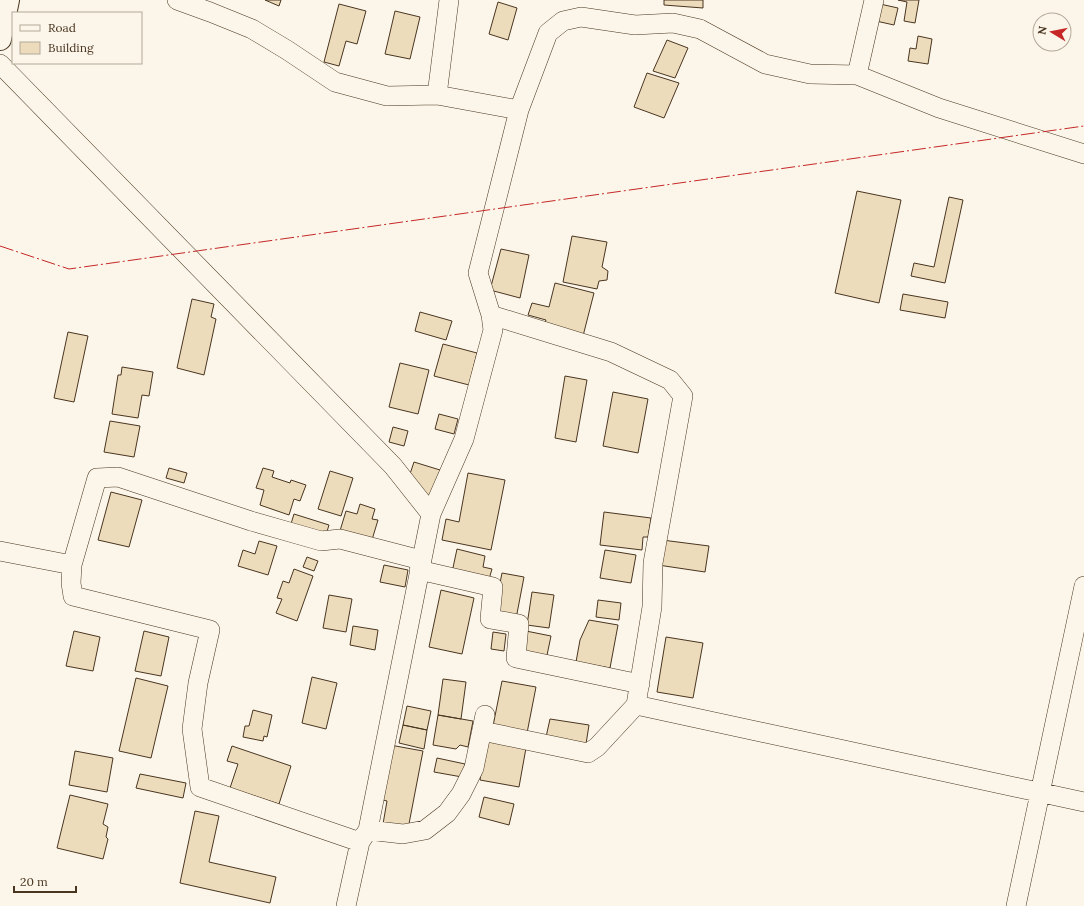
<svg xmlns="http://www.w3.org/2000/svg" width="1084" height="906" viewBox="0 0 1084 906" font-family="Lora,serif">
<style>
.building{fill:#ecdcbc;stroke:#4a3520}
.lines{fill:none;stroke-linecap:round;stroke-linejoin:round}
.minor-casing{stroke:#4a3520;stroke-width:20}
.trunk-casing{stroke:#4a3520;stroke-width:24}
.minor{stroke:#fbf6e9;stroke-width:19}
.trunk{stroke:#fbf6e9;stroke-width:22}
.power{stroke:#c62828;stroke-width:1;stroke-dasharray:14 3 2 3;stroke-linecap:butt}
</style>
<rect width="100%" height="100%" fill="#fbf6e9"/>
<!-- building -->
<path class="building" d="M265,0H281L279,6Z
M664,0H703V8L664,5Z
M898,0H919L915,23L904,21L907,2Z
M498,2L517,8L508,40L489,34Z
M339,4L366,11L357,44L346,41L339,66L324,62Z
M880,4L898,8L894,25L876,21Z
M395,11L420,17L410,59L385,54Z
M918,36L932,39L928,64L908,61L910,48L916,49Z
M667,40L688,48L675,78L653,71Z
M647,73L679,83L664,118L634,107Z
M857,191L901,200L879,303L835,293Z
M949,197L963,200L945,283L911,276L914,263L934,267Z
M572,236L607,242L602,267L608,271L607,280L599,281L597,289L563,282Z
M501,249L529,255L520,298L490,290Z
M555,283L594,293L583,336L544,326L546,320L528,315L532,303L549,307Z
M903,294L948,302L945,318L900,310Z
M192,299L214,304L211,317L216,319L204,375L177,368Z
M420,312L452,321L446,340L415,331Z
M68,332L88,336L74,402L54,398Z
M443,344L477,353L469,385L434,376Z
M400,363L429,370L418,414L389,407Z
M122,367L153,372L149,396L142,395L138,418L112,414L118,375H121Z
M565,376L587,380L576,442L555,438Z
M613,392L648,399L638,453L603,446Z
M439,414L458,419L454,434L435,429Z
M110,421L140,426L134,457L104,452Z
M393,427L408,431L404,446L389,442Z
M414,462L440,470L430,503L409,477Z
M169,468L187,473L184,483L166,478Z
M263,468L274,471L272,477L290,483L291,480L306,485L300,501L294,499L289,515L260,505L264,490L256,488Z
M330,471L353,478L341,516L318,509Z
M468,473L505,480L491,550L442,540L446,519L459,522Z
M111,492L142,500L129,547L98,540Z
M360,504L375,509L372,519L378,520L371,543L339,534L346,511L357,514Z
M604,512L651,518L648,537H643L642,550L600,545Z
M294,514L329,525L325,538L290,527Z
M662,540L709,546L705,572L658,565Z
M259,541L277,546L268,575L238,566L243,550L255,554Z
M457,549L485,556L483,567L492,569L487,586L451,577Z
M605,550L636,555L631,583L600,578Z
M307,557L318,561L314,571L303,567Z
M384,565L408,570L405,587L380,582Z
M294,569L313,576L297,621L276,613L282,599L277,598L283,581L289,583Z
M502,573L524,577L515,624L493,619Z
M441,590L474,598L462,654L429,647Z
M532,592L554,595L549,628L527,625Z
M329,595L352,599L346,632L323,628Z
M598,600L621,603L619,620L596,617Z
M589,620L618,625L610,668L576,662L580,640Z
M353,626L378,630L375,650L350,645Z
M521,630L551,636L546,660L516,654Z
M74,631L100,637L93,671L66,666Z
M144,631L169,637L161,676L135,671Z
M493,632L506,634L504,651L491,649Z
M666,637L703,643L693,698L657,692Z
M312,677L337,683L326,729L302,723Z
M136,678L168,686L151,758L119,751Z
M443,679L466,682L461,719L438,715Z
M502,681L536,687L527,733L493,726Z
M407,706L431,711L427,730L403,725Z
M253,710L272,715L267,737L264,736L263,741L243,737L245,726H249Z
M438,715L473,721L468,747L460,745L456,749L433,745Z
M550,719L589,725L586,744L546,737Z
M403,725L427,730L424,749L399,743Z
M486,741L526,748L519,787L480,780Z
M390,745L423,751L408,829L383,824L387,801L379,799Z
M232,746L291,766L279,804L230,788L238,764L227,761Z
M75,751L113,758L107,792L69,785Z
M437,758L465,764L462,777L434,772Z
M140,774L186,783L183,798L136,788Z
M70,795L108,804L103,824L108,827L106,837L108,839L103,859L57,848Z
M484,797L514,804L509,825L479,817Z
M195,811L219,816L209,862L276,877L270,903L180,883Z"/>
<g class="lines">
<!-- minor casing -->
<g class="minor-casing">
<path id="minor" d="M177,0L210,12L252,29L287,50L335,82L387,96L437,95L519,110
M0,64L393,466L431,514
M857,75L874,0
M437,95L449,0
M0,551L72,565
M419,570L493,587L490,619L519,624L516,658L640,684
M636,705L1084,802
M482,731L588,753L597,747L636,705L652,607L653,563L683,396L670,380L611,352L491,315
M368,830L403,834L425,830L447,813L461,794L474,768L485,715
M360,842L200,787L192,729L198,683L210,630L73,596L71,583L72,565L97,478L118,477L251,521L321,541L340,539L421,560
M346,906L360,842L368,830L431,514L464,439L493,330L491,315L478,273L519,110L548,33L563,21L581,17L635,25L673,23L700,29L765,64L810,74L857,75L939,108L1084,154
M1016,906L1084,586"/>
</g>
<!-- trunk casing -->
<g class="trunk-casing">
<path id="trunk" d="M0,39L8,0"/>
</g>
<!-- minor -->
<use href="#minor" class="minor"/>
<!-- trunk -->
<use href="#trunk" class="trunk"/>
<!-- power -->
<path class="power" d="M0,246L69,269L1084,126"/>
</g>
<!-- legend -->
<rect x="12" y="12" width="130" height="52" fill="#fbf6e9" stroke="#b4a999"/>
<rect x="20" y="25" width="20" height="6" fill="#fbf6e9" stroke="#b4a999"/>
<text x="48" y="32" font-size="12" fill="#4a3520">Road</text>
<rect x="20" y="42" width="20" height="12" fill="#ecdcbc" stroke="#b4a999"/>
<text x="48" y="52" font-size="12" fill="#4a3520">Building</text>
<!-- north arrow -->
<g transform="translate(1052 32) rotate(280)"><circle r="19" fill="#fbf6e9" stroke="#b4a999"/>
<path d="M0-3L7 15L0 10L-7 15Z" fill="#c62828"/>
<text y="-6" font-size="11" font-weight="bold" text-anchor="middle" fill="#4a3520">N</text>
</g>
<!-- scale -->
<path d="M14 886v6h62v-6" fill="none" stroke="#4a3520" stroke-width="2"/>
<text x="20" y="886" font-size="12" fill="#4a3520" stroke="#fbf6e9" stroke-width="3" paint-order="stroke">20 m</text>
</svg>
